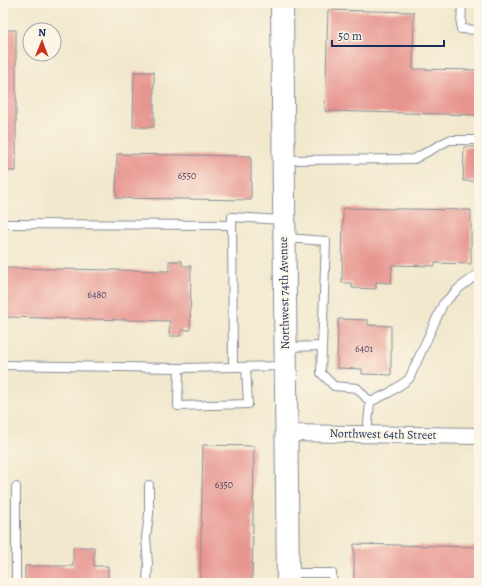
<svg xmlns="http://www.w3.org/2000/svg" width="482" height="586" viewBox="0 0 482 586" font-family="Alegreya,serif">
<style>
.building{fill:#e79590}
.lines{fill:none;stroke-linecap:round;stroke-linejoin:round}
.lane-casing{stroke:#868c96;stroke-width:10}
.street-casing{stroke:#868c96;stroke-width:18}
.secondary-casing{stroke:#868c96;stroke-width:24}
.lane{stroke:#fff;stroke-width:8}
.street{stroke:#fff;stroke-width:16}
.secondary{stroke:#fff;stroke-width:22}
.labels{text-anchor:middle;stroke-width:4;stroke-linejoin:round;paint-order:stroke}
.number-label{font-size:10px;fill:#4e486a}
.street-label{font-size:12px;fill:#1b2f5e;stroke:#fcf5e5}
</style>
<rect width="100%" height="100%" fill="#fcf5e5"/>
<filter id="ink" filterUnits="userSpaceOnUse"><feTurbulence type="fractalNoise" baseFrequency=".025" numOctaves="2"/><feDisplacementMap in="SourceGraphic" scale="8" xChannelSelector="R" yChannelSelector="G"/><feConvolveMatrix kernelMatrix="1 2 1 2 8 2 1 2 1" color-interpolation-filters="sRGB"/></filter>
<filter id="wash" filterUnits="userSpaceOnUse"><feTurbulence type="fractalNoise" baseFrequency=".012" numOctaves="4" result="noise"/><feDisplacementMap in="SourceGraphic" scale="16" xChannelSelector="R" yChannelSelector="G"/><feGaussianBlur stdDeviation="0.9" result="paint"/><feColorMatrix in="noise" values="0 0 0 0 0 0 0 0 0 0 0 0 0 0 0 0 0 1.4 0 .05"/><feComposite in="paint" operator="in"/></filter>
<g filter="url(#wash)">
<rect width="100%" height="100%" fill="#f1e8cd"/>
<g id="blocks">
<!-- building -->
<path class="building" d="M328,10L414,12L413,69L479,70V115L325,111Z
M3,30H16V171H3Z
M134,72H154V127H133Z
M464,147H479V181H463Z
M117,154L251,156V200L116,198Z
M343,208L471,210V264L435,263V266L392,265L391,283L376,282V289L352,288V283H342Z
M169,261H182V266H191L190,330H181V336H169L170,321L3,317V268L169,271Z
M338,319L368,320V325L391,326V375L362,374V369L337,368Z
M203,445L254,446L252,583H200Z
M354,544L479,547V583H354Z
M73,547H94V566H108V583H25V566H73Z"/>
</g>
</g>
<g filter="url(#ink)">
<use href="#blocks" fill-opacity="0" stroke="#868c96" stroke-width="1"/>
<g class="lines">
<!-- lane casing -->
<g class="lane-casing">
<path id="lane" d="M462,3L461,29L479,30
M283,160L414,159L449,140H479
M3,224L232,225
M322,346L321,373L334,386L357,388L370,402L367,434
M286,347L322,346L326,241L286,238
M3,365L179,368
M233,367L232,217L283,220
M246,367L248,404L178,406L179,368L284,366
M370,402L389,393L409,379L443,304L458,289L475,276L479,274
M16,487V583
M288,573H332V583
M147,583L148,564L146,537L149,515V485"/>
</g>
<!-- street casing -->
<g class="street-casing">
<path id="street" d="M286,433L479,436"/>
</g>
<!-- secondary casing -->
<g class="secondary-casing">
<path id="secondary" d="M282,3L288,583"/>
</g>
<!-- lane -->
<use href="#lane" class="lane"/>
<!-- street -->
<use href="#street" class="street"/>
<!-- secondary -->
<use href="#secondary" class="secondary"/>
</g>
</g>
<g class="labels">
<!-- number labels -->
<g class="number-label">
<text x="187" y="179">6550</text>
<text x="97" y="298">6480</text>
<text x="364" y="352">6401</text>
<text x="224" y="488">6350</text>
</g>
<!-- street labels -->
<g class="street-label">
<text transform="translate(284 293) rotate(-91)" y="4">Northwest 74th Avenue</text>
<text transform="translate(383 434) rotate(1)" y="4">Northwest 64th Street</text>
</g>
</g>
<!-- margin -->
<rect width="482" height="586" fill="none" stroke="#fcf5e5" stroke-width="16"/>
<!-- north arrow -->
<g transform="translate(42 42) rotate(1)"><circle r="19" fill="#fcf5e5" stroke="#a2a6af"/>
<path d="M0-3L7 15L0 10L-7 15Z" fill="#c8321e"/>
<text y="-6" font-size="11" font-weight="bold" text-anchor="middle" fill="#1b2f5e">N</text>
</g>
<!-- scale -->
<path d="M332 40v6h112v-6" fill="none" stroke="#1b2f5e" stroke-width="2"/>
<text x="338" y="40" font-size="12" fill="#1b2f5e" stroke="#fcf5e5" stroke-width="3" paint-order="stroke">50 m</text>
</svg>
